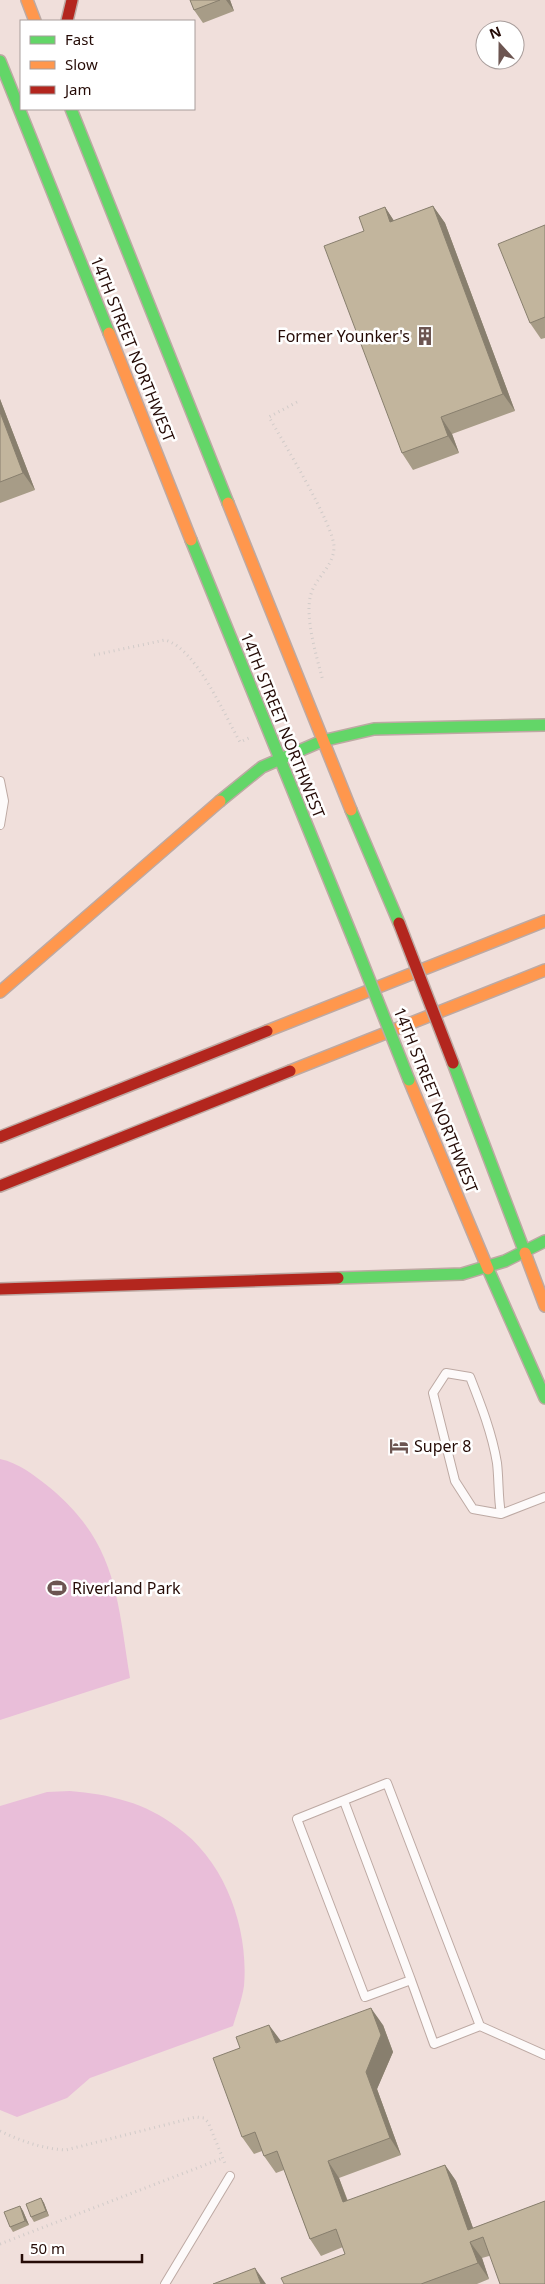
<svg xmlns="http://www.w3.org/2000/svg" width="545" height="2284" viewBox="0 0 545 2284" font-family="'Noto Sans',sans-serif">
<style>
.garden{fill:#e9bed9}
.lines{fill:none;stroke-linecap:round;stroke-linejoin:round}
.lane-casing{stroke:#bda9a3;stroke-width:10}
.fast-casing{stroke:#bda9a3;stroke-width:14}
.slow-casing{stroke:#bda9a3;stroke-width:14}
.jam-casing{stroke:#bda9a3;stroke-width:14}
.path{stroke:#d1cbc9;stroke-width:3;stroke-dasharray:1 4;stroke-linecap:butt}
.lane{stroke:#fdfafa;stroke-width:8}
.fast{stroke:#63d668;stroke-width:11}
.slow{stroke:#ff974d;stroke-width:11}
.jam{stroke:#b3261e;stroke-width:11}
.fast-bridge-casing{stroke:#bda9a3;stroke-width:14;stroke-linecap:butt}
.jam-bridge-casing{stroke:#bda9a3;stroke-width:14;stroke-linecap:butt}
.fast-bridge{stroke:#63d668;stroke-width:11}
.jam-bridge{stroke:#b3261e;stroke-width:11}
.wall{fill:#a79c87}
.shaded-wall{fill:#887f6e}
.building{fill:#c2b59d;stroke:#887f6e}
.labels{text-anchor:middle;stroke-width:5;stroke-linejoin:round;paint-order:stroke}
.poi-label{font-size:16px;fill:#250b06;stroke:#fff;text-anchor:start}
.street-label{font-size:16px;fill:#250b06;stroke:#fff}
</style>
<rect width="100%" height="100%" fill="#f0dfdb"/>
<!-- garden -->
<path class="garden" d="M0,1459C19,1463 34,1475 49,1487C117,1543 117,1598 130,1678L0,1720Z
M70,1791C109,1794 146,1803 177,1827C225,1861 249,1928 244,1986C242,1999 237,2013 233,2026L90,2078L67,2098L17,2117L0,2110V1806L47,1792Z"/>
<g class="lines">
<!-- lane casing -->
<g class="lane-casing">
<path id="lane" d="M0,781L4,801L0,825
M501,1514C498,1497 499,1480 497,1463C492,1433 481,1405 470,1377L446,1373L433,1393L455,1481L473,1509L501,1514L545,1497
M344,1801L411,1980
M480,2026L387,1783L297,1819L365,1997L411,1980L434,2044L480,2026L545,2055
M165,2284L230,2176"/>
</g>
<!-- fast casing -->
<g class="fast-casing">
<path id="fast" d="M0,61L109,333
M71,109L228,503
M191,540L354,941
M220,801L262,767L322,741L374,729L545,725
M351,810L399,923
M453,1063L525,1253
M488,1269L545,1398
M338,1278L462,1274L505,1261L545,1241"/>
</g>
<!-- slow casing -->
<g class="slow-casing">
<path id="slow" d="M27,0L35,21
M109,333L191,540
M228,503L351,810
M0,992L220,801
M267,1031L545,921
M290,1071L545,970
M409,1080L488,1269
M525,1253L545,1306"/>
</g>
<!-- jam casing -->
<g class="jam-casing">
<path id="jam" d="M67,21L72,0
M0,1137L267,1031
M0,1186L290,1071
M0,1289L338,1278"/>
</g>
<!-- path -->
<path class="path" d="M297,402L269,417C282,440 334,525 334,547C334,566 316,577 311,594C304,616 317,658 323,681
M94,655L165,640C196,648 224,714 240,742L249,738
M0,2131C21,2141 43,2149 66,2150L196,2117L204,2118L208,2122L226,2166
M0,2244L223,2158"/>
<!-- lane -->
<use href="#lane" class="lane"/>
<!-- fast -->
<use href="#fast" class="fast"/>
<!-- slow -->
<use href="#slow" class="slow"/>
<!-- jam -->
<use href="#jam" class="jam"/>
<!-- fast-bridge casing -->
<g class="fast-bridge-casing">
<path id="fast-bridge" d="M354,941L409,1080"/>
</g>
<!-- jam-bridge casing -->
<g class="jam-bridge-casing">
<path id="jam-bridge" d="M399,923L453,1063"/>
</g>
<!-- fast-bridge -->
<use href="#fast-bridge" class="fast-bridge"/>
<!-- jam-bridge -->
<use href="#jam-bridge" class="jam-bridge"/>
</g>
<!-- wall -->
<path class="wall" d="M190,0H230L234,11L203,23L194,10Z
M433,206L445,223L515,411L452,434L459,453L413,470L402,453L364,231L385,207L394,221Z
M545,225V338L541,339L530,323Z
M0,399L35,490L0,503Z
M383,2025L393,2052L377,2089L401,2155L339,2178L348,2201L445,2165L456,2181L473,2228L545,2201L489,2256L482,2258L489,2279L477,2284H284L345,2254L343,2247L321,2256L310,2239L284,2170L276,2173L264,2156L262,2151L254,2154L242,2137Z
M41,2198L44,2203L49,2216L34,2222L31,2217Z
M20,2206L23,2211L29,2225L13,2232L10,2227Z"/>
<!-- shaded-wall -->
<path class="shaded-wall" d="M226,0H230L234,11Z
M433,206L445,223L515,411L503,394Z
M385,207L396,224L390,222Z
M0,399L35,490L23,473L0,412Z
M441,417L452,434L459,453L448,436Z
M371,2008L383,2025L393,2052L377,2089L401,2155L390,2138L366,2072Z
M269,2025L281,2041L276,2043Z
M328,2161L339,2178L354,2219L343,2202Z
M445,2165L456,2181L477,2239L468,2230Z
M41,2198L44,2203L49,2216L46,2211Z
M20,2206L23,2211L29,2225L25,2221Z
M470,2242L482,2258L489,2279L478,2263Z
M255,2268L266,2284H261Z"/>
<!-- building -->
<path class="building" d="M190,0H220L194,10Z
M433,206L503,394L441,417L448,436L402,453L324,246L364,231L359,217L385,207L390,222Z
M545,225V317L530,323L498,244Z
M0,412L23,473L0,482Z
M371,2008L381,2035L366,2072L390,2138L328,2161L343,2202L445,2165L468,2230L545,2201V2284H500L483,2237L470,2242L478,2263L421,2284H284L281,2278L345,2254L336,2229L310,2239L277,2151L264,2156L255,2132L242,2137L213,2058L240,2048L236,2037L269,2025L276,2043Z
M41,2198L46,2211L31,2217L26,2204Z
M20,2206L25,2221L10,2227L4,2212Z
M255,2268L261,2284H213Z"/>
<!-- icons -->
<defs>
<g id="building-bare" transform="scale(1.5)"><path d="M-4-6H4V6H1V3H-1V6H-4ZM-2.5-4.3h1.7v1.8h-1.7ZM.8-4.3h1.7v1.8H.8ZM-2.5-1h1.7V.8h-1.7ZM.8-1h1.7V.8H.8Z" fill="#6c5551" stroke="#fff" stroke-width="2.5" paint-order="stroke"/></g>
<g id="hotel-bare" transform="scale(1.5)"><path d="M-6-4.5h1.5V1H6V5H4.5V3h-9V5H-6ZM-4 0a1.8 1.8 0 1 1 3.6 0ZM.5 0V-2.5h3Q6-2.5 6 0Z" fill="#6c5551" stroke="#fff" stroke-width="2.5" paint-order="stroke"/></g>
<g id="stadium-bare" transform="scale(1.5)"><path d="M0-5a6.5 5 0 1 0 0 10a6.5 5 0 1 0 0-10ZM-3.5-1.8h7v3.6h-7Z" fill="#6c5551" stroke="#fff" stroke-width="2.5" paint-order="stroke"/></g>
</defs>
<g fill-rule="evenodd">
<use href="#building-bare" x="425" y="336"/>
<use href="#hotel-bare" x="399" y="1446"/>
<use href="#stadium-bare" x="57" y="1588"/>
</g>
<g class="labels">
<!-- poi labels -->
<g class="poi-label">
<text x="410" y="342" text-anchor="end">Former Younker's</text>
<text x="414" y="1452">Super 8</text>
<text x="72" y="1594">Riverland Park</text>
</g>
<!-- street labels -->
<g class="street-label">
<text transform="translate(133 349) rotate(68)" y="6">14TH STREET NORTHWEST</text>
<text transform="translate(283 725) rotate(68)" y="6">14TH STREET NORTHWEST</text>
<text transform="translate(436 1100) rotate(68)" y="6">14TH STREET NORTHWEST</text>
</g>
</g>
<!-- legend -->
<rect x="20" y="20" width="175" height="90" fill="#ffffff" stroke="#a89d9b"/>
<rect x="30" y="36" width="25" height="8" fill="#63d668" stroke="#a89d9b"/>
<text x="65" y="45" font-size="15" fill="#250b06">Fast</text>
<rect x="30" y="61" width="25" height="8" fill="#ff974d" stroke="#a89d9b"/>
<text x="65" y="70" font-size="15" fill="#250b06">Slow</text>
<rect x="30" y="86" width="25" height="8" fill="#b3261e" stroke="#a89d9b"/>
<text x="65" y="95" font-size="15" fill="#250b06">Jam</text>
<!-- north arrow -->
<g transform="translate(500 45) rotate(339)"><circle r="24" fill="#ffffff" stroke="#a89d9b"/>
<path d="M0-4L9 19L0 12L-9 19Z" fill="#6c5551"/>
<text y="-8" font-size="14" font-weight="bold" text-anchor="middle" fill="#250b06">N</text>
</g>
<!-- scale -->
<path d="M22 2254v8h120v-8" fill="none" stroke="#250b06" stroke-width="2.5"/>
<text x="30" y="2254" font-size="15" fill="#250b06" stroke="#ffffff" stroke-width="4" paint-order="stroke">50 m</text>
</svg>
